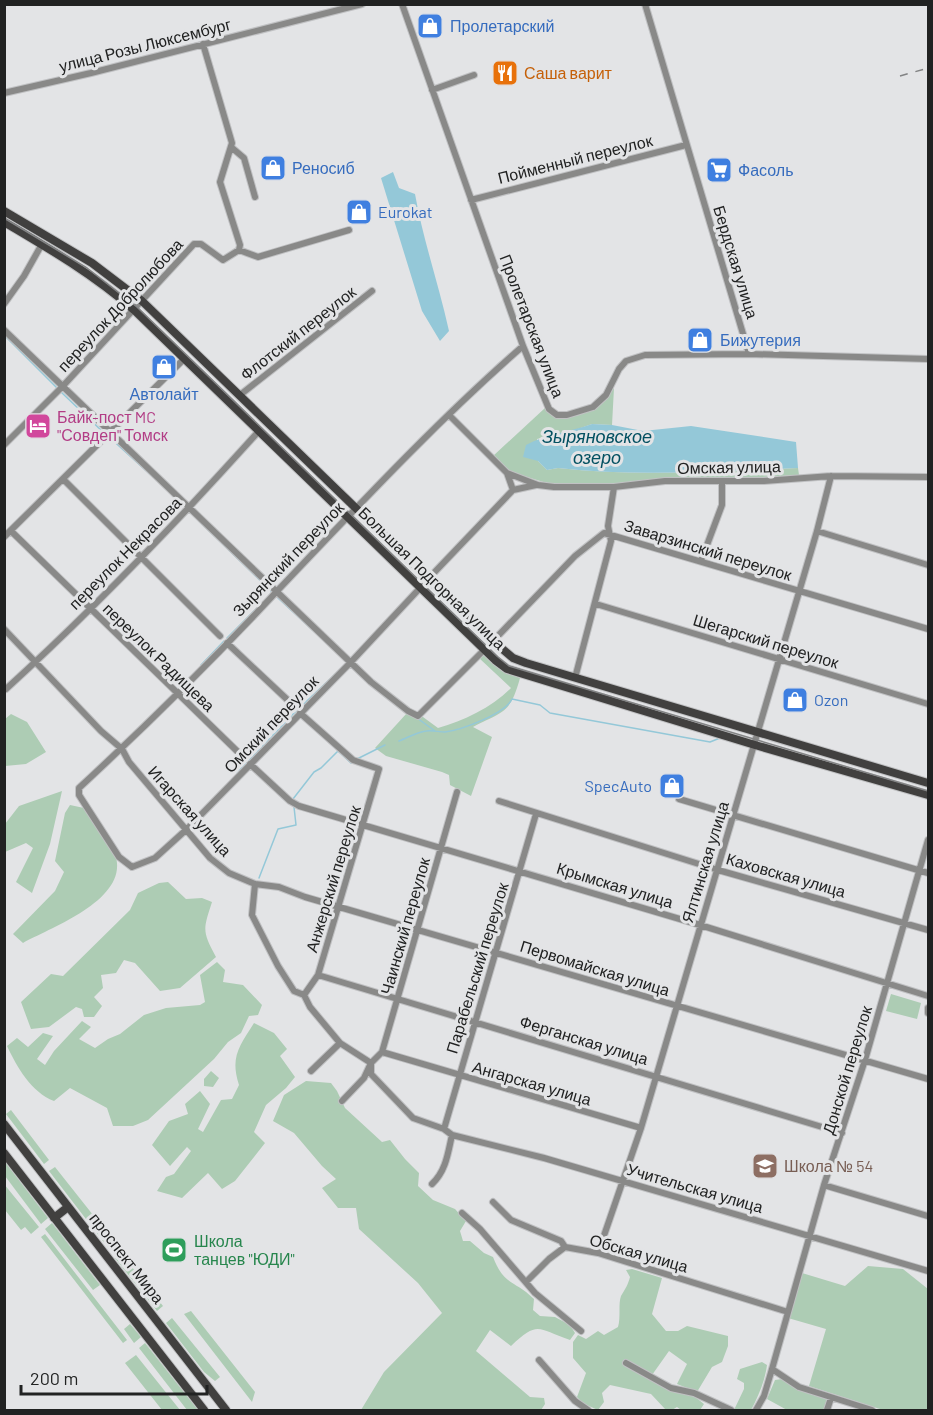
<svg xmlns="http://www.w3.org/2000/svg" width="933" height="1415" viewBox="0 0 933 1415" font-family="Barlow,sans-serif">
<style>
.green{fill:#adccb4}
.water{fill:#94c8d8}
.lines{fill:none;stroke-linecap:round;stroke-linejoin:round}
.stream{stroke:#94c8d8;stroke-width:1.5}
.minor-casing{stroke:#c0c1c3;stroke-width:8}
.major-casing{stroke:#c0c1c3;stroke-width:10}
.minor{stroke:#898988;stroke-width:6}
.major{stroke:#41403f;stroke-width:8}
.tram{stroke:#828384;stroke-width:1.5}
.rail{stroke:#828384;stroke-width:1.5;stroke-dasharray:8 8;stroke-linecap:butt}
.labels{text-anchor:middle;stroke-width:6;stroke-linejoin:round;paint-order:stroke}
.shop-label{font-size:16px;fill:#366cbe;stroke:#e3e4e6;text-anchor:start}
.street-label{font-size:16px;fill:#212222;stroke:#e3e4e6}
.food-label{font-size:16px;fill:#c56008;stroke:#e3e4e6;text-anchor:start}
.hotel-label{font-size:16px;fill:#b23c85;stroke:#e3e4e6;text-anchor:start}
.education-label{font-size:16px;fill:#785e54;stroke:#e3e4e6;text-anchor:start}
.leisure-label{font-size:16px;fill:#27864d;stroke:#e3e4e6;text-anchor:start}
.water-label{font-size:18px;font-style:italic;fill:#035061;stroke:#e3e4e6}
</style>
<rect width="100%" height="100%" fill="#e3e4e6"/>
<!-- green -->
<path class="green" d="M614,388L612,425L592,424L575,430L537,439L538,461L547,470L558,468C638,477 718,471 798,468L799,475L615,485H553L508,471L493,456L545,408L555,418C580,419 601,408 614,388Z
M484,652L507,672L520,678C510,714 504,711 473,727L492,737L471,796L450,785L449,775L442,772L386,756L375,748L407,713L423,717L438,728C464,721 492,707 511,688L479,658Z
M11,714L27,722L46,752L26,764L5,766V719Z
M62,791L50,844L32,893L16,882L33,848L26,843L5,852V824L19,806Z
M70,805L84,808C93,821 109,840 115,854C131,899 52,927 23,943L13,934L55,891L64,872L55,861L65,813Z
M168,882L186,899L202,898L212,902C203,930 202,931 216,957L180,988L160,991L135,963L124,960L116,973L101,975L103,988L94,997L102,1006L94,1017H84L82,1009L76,1007L49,1027L31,1029L21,1002L51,974L63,976L130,910L138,893L159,883Z
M217,962L225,970L223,982L243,985L262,1005L258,1015L249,1016L241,1033L228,1042L214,1059L148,1120L133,1126H113L107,1108L70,1088L54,1101C31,1092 17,1067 7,1046L17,1038L28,1047L43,1033L53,1036L37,1059L45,1065L54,1051L82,1021L91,1027L79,1039L95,1048L108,1039L120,1034L144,1015L166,1008L200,1005L205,1002L200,975Z
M891,994L921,1003L917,1019L886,1011Z
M254,1023L274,1033L287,1049L280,1056L295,1077L286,1088L266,1105L254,1132L265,1143L235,1181L222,1189L208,1173L182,1198L157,1191L166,1177L174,1174L191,1151L187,1147L170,1166L152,1145L169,1121L188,1114L185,1104L200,1091L210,1104L198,1129L203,1132L221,1100L232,1099L239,1085C230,1057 239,1047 254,1023Z
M211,1071L219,1078L213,1087L204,1086V1079Z
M306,1081L331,1083L337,1091L345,1108L382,1142L390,1140L405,1159L419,1173L418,1186L433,1200L455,1209L466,1221L460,1231L463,1241H470L484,1253L493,1257C504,1286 515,1280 534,1299L533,1310L540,1316L555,1317L570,1325L575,1333L570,1340C537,1329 539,1320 511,1346L490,1330L476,1351L530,1397L544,1398L545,1404L541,1410H361L384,1372L442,1313L418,1283L359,1229L356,1208H338L322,1188L336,1179L322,1166L294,1133L273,1121L284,1095Z
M11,1110L49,1160L44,1164L6,1114Z
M5,1162L48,1218L41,1224L5,1176Z
M55,1167L116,1244L109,1249L49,1171Z
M4,1184L39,1227L31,1234L25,1227L21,1230L5,1210Z
M52,1223L100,1285L93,1290L45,1229Z
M45,1234L127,1340L123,1343L41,1237Z
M121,1253L163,1306L157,1311L115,1258Z
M868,1266L903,1269L928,1289V1410H883L809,1386L826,1329L788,1318L802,1273L845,1286Z
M632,1269L662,1278L652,1314L666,1331H678L687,1326L728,1336V1346L722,1362L712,1367L697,1392L677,1384L687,1364L669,1351L652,1375L672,1390L694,1396L704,1404L700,1410H681L677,1407L672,1410H666L651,1394L610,1385L602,1393L604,1402L598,1410L582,1403L577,1397L586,1373L573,1358V1342L578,1335L586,1339L598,1331L604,1335L618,1327C621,1317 618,1304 621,1296C625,1289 628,1285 630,1277L626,1270Z
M191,1311L255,1392L252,1402L184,1314Z
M172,1318L220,1377L215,1381L204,1372L166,1323Z
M130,1324L141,1337L134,1343L124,1329Z
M145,1343L198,1410H187L139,1348Z
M136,1355L180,1410H162L125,1363Z
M762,1362L767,1365C765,1381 758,1397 751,1410H734L744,1389V1383L737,1379L740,1369Z
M782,1379L798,1389L828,1400L824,1410H787L767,1399L775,1380Z"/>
<!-- water -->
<path class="water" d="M393,172L399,188L415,194C423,240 439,285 449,331L440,341L422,311L381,178Z
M592,424L612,425L643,431L691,426L796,442L798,468C718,471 638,477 558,468L547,470L538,461L523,457L526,445C546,434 570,432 592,424Z"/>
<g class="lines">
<!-- stream -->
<path class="stream" d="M4,335L57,388
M61,392L104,433
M108,436L153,477
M198,520L272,592
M278,598L332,648
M227,638L265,600
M201,665L224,641
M417,718L435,731
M399,741C407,738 417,732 426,731C432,730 439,732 445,732C461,730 505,714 512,699L540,705L550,713L710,742L720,738
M357,759L385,745
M237,773L293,714L347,663
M293,799L314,772L321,768L338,751L351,763
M259,878L278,829L296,825L294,807"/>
<!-- minor casing -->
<g class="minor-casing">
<path id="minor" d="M402,4L523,346L549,409L557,415H567L593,407L606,395L619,369L626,361L645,355L749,354L928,359
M645,4L749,354
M432,90L474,75
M4,93L91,73L362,4
M231,147L244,158L255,197
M471,200L686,145
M239,250L258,257L349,230
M4,304L24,276L42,244
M4,330L371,682L408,711L418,716L484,650
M240,395L372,291
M449,415L507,473L538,485L554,487H614L665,481H764L831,476L928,477
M4,445L62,387L194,244H201L223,260L239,250L240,245L220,182L232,143L203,44
M63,479L220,636
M513,490L536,485
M11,531L238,752
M817,531L928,565
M4,537L185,358
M701,561L722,505V482
M429,578L513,490L507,473
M420,588L351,662L187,829L155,858L132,867L119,857L79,795V788C148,724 215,658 279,589C358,506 437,421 523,346
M596,604L928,704
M4,629L101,731L122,749L129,762L210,858L229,873L255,884L252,915L278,966L294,991L304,995L310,1007L340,1043L371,1063V1074L413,1118L444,1129L452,1135L544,1158L928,1271
M493,641L575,556L604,533L928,629
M227,643L293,705
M575,678L611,541L608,526L614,487
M6,689C95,608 179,520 259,431
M300,713L353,760L379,769L318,975L304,995
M250,764L290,801L299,806L700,925L928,996
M679,799L928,873
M499,801L718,870L928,930
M255,884L279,887L305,897L928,1079
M318,975L842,1133
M928,1008V1013
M382,1052L641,1128
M311,1071L340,1043
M342,1101L364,1078L371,1063L382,1052L457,792
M444,1129L536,814
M432,1184C446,1171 448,1153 452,1135
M824,1185L928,1216
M493,1202L511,1220L561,1241L565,1247L598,1253L788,1312
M462,1213L480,1229L535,1293L581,1331
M598,1253L641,1128L817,531L831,476
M526,1282L549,1259L565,1247
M539,1360L575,1401L588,1410
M626,1363L671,1388L694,1393L731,1410
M772,1369L799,1387L872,1410
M756,1410L764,1396L772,1369L824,1185L865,1060L928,840
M827,1410L831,1398"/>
</g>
<!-- major casing -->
<g class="major-casing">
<path id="major" d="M4,211L92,263L142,301L493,641L513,658L526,663L928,783
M4,222C50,249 94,275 134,310L495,660L507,669L755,745L928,795
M4,1124L226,1410
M4,1153L204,1410
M54,1218L68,1207"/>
</g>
<!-- minor -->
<use href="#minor" class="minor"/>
<!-- major -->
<use href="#major" class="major"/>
<!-- tram -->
<path class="tram" d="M4,218L87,268L137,307L498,657L509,666L928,791"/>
<!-- rail -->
<path class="rail" d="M900,76L928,68"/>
</g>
<!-- icons -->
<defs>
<g id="shop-square" transform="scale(1.35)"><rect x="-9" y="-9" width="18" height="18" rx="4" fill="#3f7fe0" stroke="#e3e4e6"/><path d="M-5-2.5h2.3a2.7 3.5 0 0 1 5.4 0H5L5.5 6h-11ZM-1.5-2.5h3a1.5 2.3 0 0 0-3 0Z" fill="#fff"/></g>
<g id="restaurant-square" transform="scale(1.35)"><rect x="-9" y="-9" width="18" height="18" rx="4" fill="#e8710a" stroke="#e3e4e6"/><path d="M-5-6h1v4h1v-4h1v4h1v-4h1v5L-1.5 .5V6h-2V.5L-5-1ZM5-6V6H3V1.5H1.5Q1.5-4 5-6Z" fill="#fff"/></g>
<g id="supermarket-square" transform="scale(1.35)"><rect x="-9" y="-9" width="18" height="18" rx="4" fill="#3f7fe0" stroke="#e3e4e6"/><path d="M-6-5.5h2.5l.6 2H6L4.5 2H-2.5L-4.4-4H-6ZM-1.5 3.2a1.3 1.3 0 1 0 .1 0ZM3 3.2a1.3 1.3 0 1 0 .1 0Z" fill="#fff"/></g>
<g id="hotel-square" transform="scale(1.35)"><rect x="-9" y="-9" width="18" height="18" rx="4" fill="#d1479c" stroke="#e3e4e6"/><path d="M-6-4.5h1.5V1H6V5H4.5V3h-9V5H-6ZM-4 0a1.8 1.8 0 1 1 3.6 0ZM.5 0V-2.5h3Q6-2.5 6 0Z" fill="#fff"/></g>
<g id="school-square" transform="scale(1.35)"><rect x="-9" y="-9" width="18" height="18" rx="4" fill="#8d6e63" stroke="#e3e4e6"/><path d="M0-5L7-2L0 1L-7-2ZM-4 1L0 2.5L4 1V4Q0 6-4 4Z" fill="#fff"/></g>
<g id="stadium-square" transform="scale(1.35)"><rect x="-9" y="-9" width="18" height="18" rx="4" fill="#2e9e5b" stroke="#e3e4e6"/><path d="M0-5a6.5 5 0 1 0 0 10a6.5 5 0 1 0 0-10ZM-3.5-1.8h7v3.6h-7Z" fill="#fff"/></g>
</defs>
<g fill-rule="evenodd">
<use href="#shop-square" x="430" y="26"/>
<use href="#restaurant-square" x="505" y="73"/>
<use href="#shop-square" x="273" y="168"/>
<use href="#supermarket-square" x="719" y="170"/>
<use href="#shop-square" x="359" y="212"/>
<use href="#shop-square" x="700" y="340"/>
<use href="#shop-square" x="164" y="367"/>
<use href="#hotel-square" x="38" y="426"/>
<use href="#shop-square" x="795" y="700"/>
<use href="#shop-square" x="672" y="786"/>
<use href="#school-square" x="765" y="1166"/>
<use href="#stadium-square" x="174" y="1250"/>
</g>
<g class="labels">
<!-- shop labels -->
<g class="shop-label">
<text x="450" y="32">Пролетарский</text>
<text x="292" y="174">Реносиб</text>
<text x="738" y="176">Фасоль</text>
<text x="378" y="218">Eurokat</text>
<text x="720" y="346">Бижутерия</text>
<text x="164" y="400" text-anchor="middle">Автолайт</text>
<text x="814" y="706">Ozon</text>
<text x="652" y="792" text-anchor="end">SpecAuto</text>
</g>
<!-- street labels -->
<g class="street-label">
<text transform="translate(145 45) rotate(-14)" y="6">улица Розы Люксембург</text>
<text transform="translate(575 159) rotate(-14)" y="6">Пойменный переулок</text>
<text transform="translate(736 262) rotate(73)" y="6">Бердская улица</text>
<text transform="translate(120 305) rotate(-47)" y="6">переулок Добролюбова</text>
<text transform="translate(532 326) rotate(69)" y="6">Пролетарская улица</text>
<text transform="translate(298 333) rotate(-38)" y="6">Флотский переулок</text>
<text transform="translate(729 467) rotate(-1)" y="6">Омская улица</text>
<text transform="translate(708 550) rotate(17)" y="6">Заварзинский переулок</text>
<text transform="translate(125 553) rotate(-45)" y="6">переулок Некрасова</text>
<text transform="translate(288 559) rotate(-46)" y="6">Зырянский переулок</text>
<text transform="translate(432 578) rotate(44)" y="6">Большая Подгорная улица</text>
<text transform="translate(766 641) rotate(17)" y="6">Шегарский переулок</text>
<text transform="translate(159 657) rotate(44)" y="6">переулок Радищева</text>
<text transform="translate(271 724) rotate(-46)" y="6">Омский переулок</text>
<text transform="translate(190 811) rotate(48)" y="6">Игарская улица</text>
<text transform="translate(705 862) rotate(-73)" y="6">Ялтинская улица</text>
<text transform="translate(786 875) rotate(16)" y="6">Каховская улица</text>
<text transform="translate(333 879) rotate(-73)" y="6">Анжерский переулок</text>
<text transform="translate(615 885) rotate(17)" y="6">Крымская улица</text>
<text transform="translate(405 926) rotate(-74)" y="6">Чаинский переулок</text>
<text transform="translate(477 968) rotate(-73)" y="6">Парабельский переулок</text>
<text transform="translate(595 968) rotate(17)" y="6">Первомайская улица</text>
<text transform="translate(584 1040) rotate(17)" y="6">Ферганская улица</text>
<text transform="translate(847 1070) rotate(-73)" y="6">Донской переулок</text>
<text transform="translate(532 1083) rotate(16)" y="6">Ангарская улица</text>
<text transform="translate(695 1188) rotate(16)" y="6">Учительская улица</text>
<text transform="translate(639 1253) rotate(16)" y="6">Обская улица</text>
<text transform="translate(127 1258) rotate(52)" y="6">проспект Мира</text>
</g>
<!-- food labels -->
<g class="food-label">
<text x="524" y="79">Саша варит</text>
</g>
<!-- hotel labels -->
<g class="hotel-label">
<text x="57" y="423">Байк-пост MC<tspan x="57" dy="18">"Совдеп" Томск</tspan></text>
</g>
<!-- education labels -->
<g class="education-label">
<text x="784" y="1172">Школа № 54</text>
</g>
<!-- leisure labels -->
<g class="leisure-label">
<text x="194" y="1247">Школа<tspan x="194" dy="18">танцев "ЮДИ"</tspan></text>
</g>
<!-- water labels -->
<g class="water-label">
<text x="597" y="443">Зыряновское<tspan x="597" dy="21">озеро</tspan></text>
</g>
</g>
<!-- border -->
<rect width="933" height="1415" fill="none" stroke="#212222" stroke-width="12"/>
<!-- scale -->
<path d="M21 1385v9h186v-9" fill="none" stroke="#212222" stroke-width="3"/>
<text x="30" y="1385" font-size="18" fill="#212222" stroke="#e3e4e6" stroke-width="4.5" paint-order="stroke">200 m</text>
</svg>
